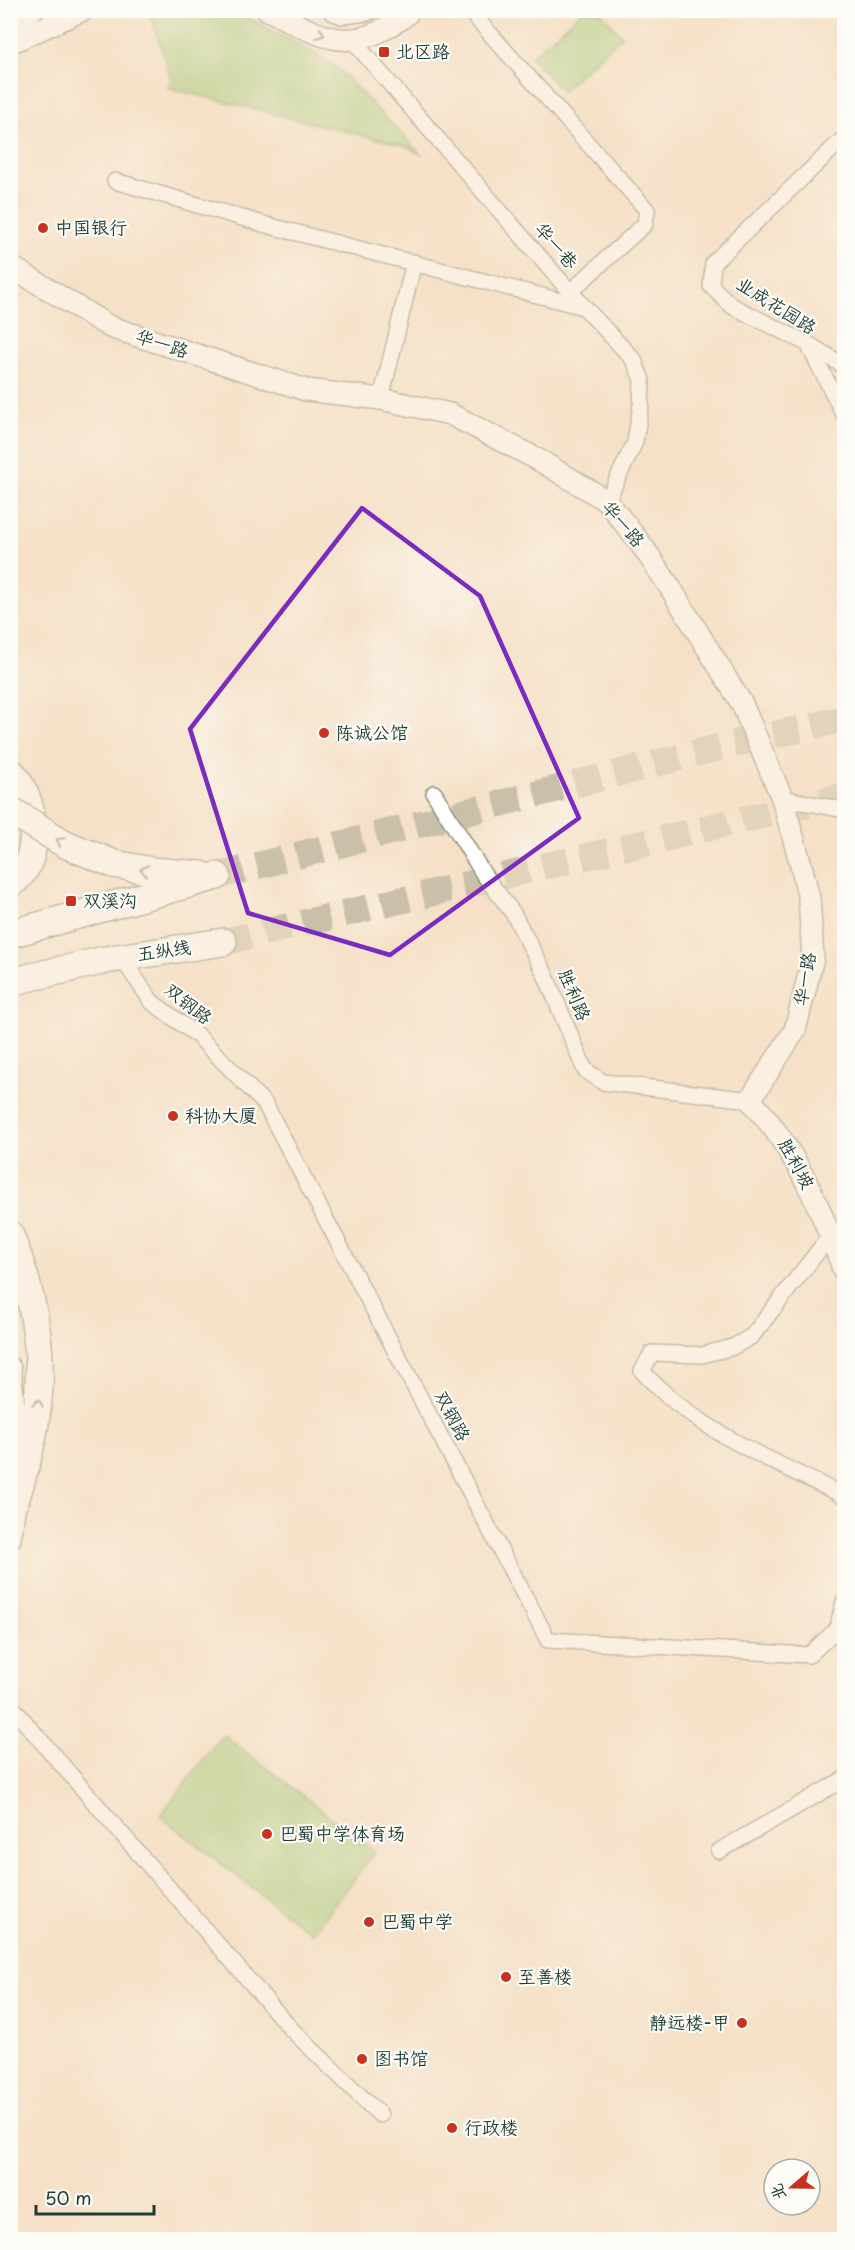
<svg xmlns="http://www.w3.org/2000/svg" width="855" height="2250" viewBox="0 0 855 2250" font-family="'Playpen Sans','LXGW WenKai TC',sans-serif">
<style>
.green{fill:#9dce7d;stroke:#5e8658;stroke-width:1.5}
.lines{fill:none;stroke-linecap:round;stroke-linejoin:round}
.highway-tunnel{stroke:#cac0aa;stroke-width:27;stroke-dasharray:27 14;stroke-linecap:butt}
.street-casing{stroke:#8a8f7e;stroke-width:18}
.secondary-casing{stroke:#8a8f7e;stroke-width:24}
.highway-casing{stroke:#8a8f7e;stroke-width:30}
.street{stroke:#fff;stroke-width:15}
.secondary{stroke:#fff;stroke-width:21}
.highway{stroke:#fff;stroke-width:27}
.highway-bridge-casing{stroke:#8a8f7e;stroke-width:30;stroke-linecap:butt}
.highway-bridge{stroke:#fff;stroke-width:27}
.oneway{stroke:#8f9e9a}
.marked{fill:none;stroke:#7b2cbf;stroke-width:4.5;stroke-linejoin:round}
.poi-dot{fill:#c8321e;stroke:#fdfcf7;stroke-width:2}
.labels{text-anchor:middle;stroke-width:4.5;stroke-linejoin:round;paint-order:stroke}
.poi-label{font-size:18px;fill:#1f3d34;stroke:#fdfcf7;text-anchor:start}
.street-label{font-size:18px;fill:#1f3d34;stroke:#fdfcf7}
</style>
<rect width="100%" height="100%" fill="#fdfcf7"/>
<filter id="ink" filterUnits="userSpaceOnUse"><feTurbulence type="fractalNoise" baseFrequency=".0167" numOctaves="2"/><feDisplacementMap in="SourceGraphic" scale="12" xChannelSelector="R" yChannelSelector="G"/><feConvolveMatrix kernelMatrix="1 2 1 2 8 2 1 2 1" color-interpolation-filters="sRGB"/></filter>
<filter id="wash" filterUnits="userSpaceOnUse"><feTurbulence type="fractalNoise" baseFrequency=".008" numOctaves="4" result="noise"/><feDisplacementMap in="SourceGraphic" scale="24" xChannelSelector="R" yChannelSelector="G"/><feGaussianBlur stdDeviation="1.35" result="paint"/><feColorMatrix in="noise" values="0 0 0 0 0 0 0 0 0 0 0 0 0 0 0 0 0 1.4 0 .05"/><feComposite in="paint" operator="in"/></filter>
<g filter="url(#wash)">
<rect width="100%" height="100%" fill="#f5e1c8"/>
<!-- green -->
<path class="green" d="M233,10L316,54L337,68L422,155L406,146L168,88L171,79L150,13L145,11Z
M582,11H599L622,36L562,91L531,57Z
M223,1734L375,1852L312,1934L160,1816Z"/>
</g>
<g filter="url(#ink)">
<g class="lines">
<!-- highway-tunnel -->
<path class="highway-tunnel" d="M217,876L724,746L844,719
M223,942L844,796"/>
<!-- street casing -->
<g class="street-casing">
<path id="street" d="M469,10L647,210L645,224L570,292
M354,42L570,292L634,360L642,380L641,405L635,442L607,501
M844,138L713,263L711,286L732,306L808,344L844,415
M115,181L270,226L584,307
M808,344L844,366
M381,399L414,262
M434,793L484,875L513,913L545,974L585,1070L603,1082L750,1100
M782,798L844,810
M121,957L152,1002L198,1036L265,1104L548,1640L809,1655L837,1629L844,1602
M830,1236L752,1336L733,1347L702,1355L652,1353L642,1371C696,1431 774,1461 844,1496
M10,1705L291,2029L380,2115
M719,1851L844,1779"/>
</g>
<!-- secondary casing -->
<g class="secondary-casing">
<path id="secondary" d="M268,10C309,30 344,55 387,27C395,22 405,18 410,10
M334,10L342,13L367,10
M10,20L32,10
M10,43L83,10
M10,266L110,327L306,390L381,399L450,414L539,460L607,501L643,547L671,589L742,704L782,798L801,865L809,898L813,958L795,1030L750,1100C796,1149 821,1209 844,1271
M10,1368C17,1425 20,1483 10,1539"/>
</g>
<!-- highway casing -->
<g class="highway-casing">
<path id="highway" d="M10,771C36,798 46,862 10,884
M114,864L152,871L201,875
M10,934L217,876
M10,982L105,960L223,942
M10,1235C35,1297 47,1363 34,1429C30,1453 22,1477 15,1501"/>
</g>
<!-- street -->
<use href="#street" class="street"/>
<!-- secondary -->
<use href="#secondary" class="secondary"/>
<!-- highway -->
<use href="#highway" class="highway"/>
<!-- highway-bridge casing -->
<g class="highway-bridge-casing">
<path id="highway-bridge" d="M10,810L65,844L114,864"/>
</g>
<!-- highway-bridge -->
<use href="#highway-bridge" class="highway-bridge"/>
</g>
<!-- one-way arrows -->
<defs><path id="oneway-chevron" d="M-2-3.5L2.5 0L-2 3.5" fill="none" stroke-width="1.6" stroke-linecap="round" stroke-linejoin="round" transform="scale(1.5)"/></defs>
<g class="oneway">
<use href="#oneway-chevron" transform="translate(321 34) rotate(19)"/>
<use href="#oneway-chevron" transform="translate(60 841) rotate(-150)"/>
<use href="#oneway-chevron" transform="translate(144 870) rotate(-170)"/>
<use href="#oneway-chevron" transform="translate(38 1403) rotate(-84)"/>
</g>
</g>
<!-- marked area -->
<path d="M0 0H855V2250H0ZM362,508L480,596L579,818L390,955L248,913L190,729Z" fill="#f5e1c8" fill-opacity=".55" fill-rule="evenodd"/>
<path class="marked" d="M362,508L480,596L579,818L390,955L248,913L190,729Z"/>
<!-- markers -->
<g class="poi-dot">
<rect x="378" y="46" width="12" height="12" rx="3"/>
<circle cx="43" cy="228" r="6"/>
<circle cx="324" cy="733" r="6"/>
<rect x="65" y="895" width="12" height="12" rx="3"/>
<circle cx="173" cy="1116" r="6"/>
<circle cx="267" cy="1834" r="6"/>
<circle cx="369" cy="1922" r="6"/>
<circle cx="506" cy="1977" r="6"/>
<circle cx="742" cy="2023" r="6"/>
<circle cx="362" cy="2059" r="6"/>
<circle cx="452" cy="2128" r="6"/>
</g>
<g class="labels">
<!-- poi labels -->
<g class="poi-label">
<text x="396" y="58">北区路</text>
<text x="55" y="234">中国银行</text>
<text x="336" y="739">陈诚公馆</text>
<text x="83" y="907">双溪沟</text>
<text x="185" y="1122">科协大厦</text>
<text x="279" y="1840">巴蜀中学体育场</text>
<text x="381" y="1928">巴蜀中学</text>
<text x="518" y="1983">至善楼</text>
<text x="730" y="2029" text-anchor="end">静远楼-甲</text>
<text x="374" y="2065">图书馆</text>
<text x="464" y="2134">行政楼</text>
</g>
<!-- street labels -->
<g class="street-label">
<text transform="translate(556 246) rotate(49)" y="6">华一巷</text>
<text transform="translate(776 306) rotate(32)" y="6">业成花园路</text>
<text transform="translate(162 344) rotate(18)" y="6">华一路</text>
<text transform="translate(623 524) rotate(50)" y="6">华一路</text>
<text transform="translate(164 951) rotate(-8)" y="6">五纵线</text>
<text transform="translate(805 979) rotate(-80)" y="6">华一路</text>
<text transform="translate(574 995) rotate(67)" y="6">胜利路</text>
<text transform="translate(188 1004) rotate(38)" y="6">双钢路</text>
<text transform="translate(796 1164) rotate(61)" y="6">胜利坡</text>
<text transform="translate(452 1416) rotate(62)" y="6">双钢路</text>
</g>
</g>
<!-- margin -->
<rect width="855" height="2250" fill="none" stroke="#fdfcf7" stroke-width="36"/>
<!-- north arrow -->
<g transform="translate(792 2187) rotate(250)"><circle r="28" fill="#fdfcf7" stroke="#a4b0a9" stroke-width="1.5"/>
<path d="M0-4.5L10 22L0 15L-10 22Z" fill="#c8321e"/>
<text y="-9" font-size="16" font-weight="bold" text-anchor="middle" fill="#1f3d34">北</text>
</g>
<!-- scale -->
<path d="M36 2205v9h118v-9" fill="none" stroke="#1f3d34" stroke-width="3"/>
<text x="45" y="2205" font-size="18" fill="#1f3d34" stroke="#fdfcf7" stroke-width="4.5" paint-order="stroke">50 m</text>
</svg>
